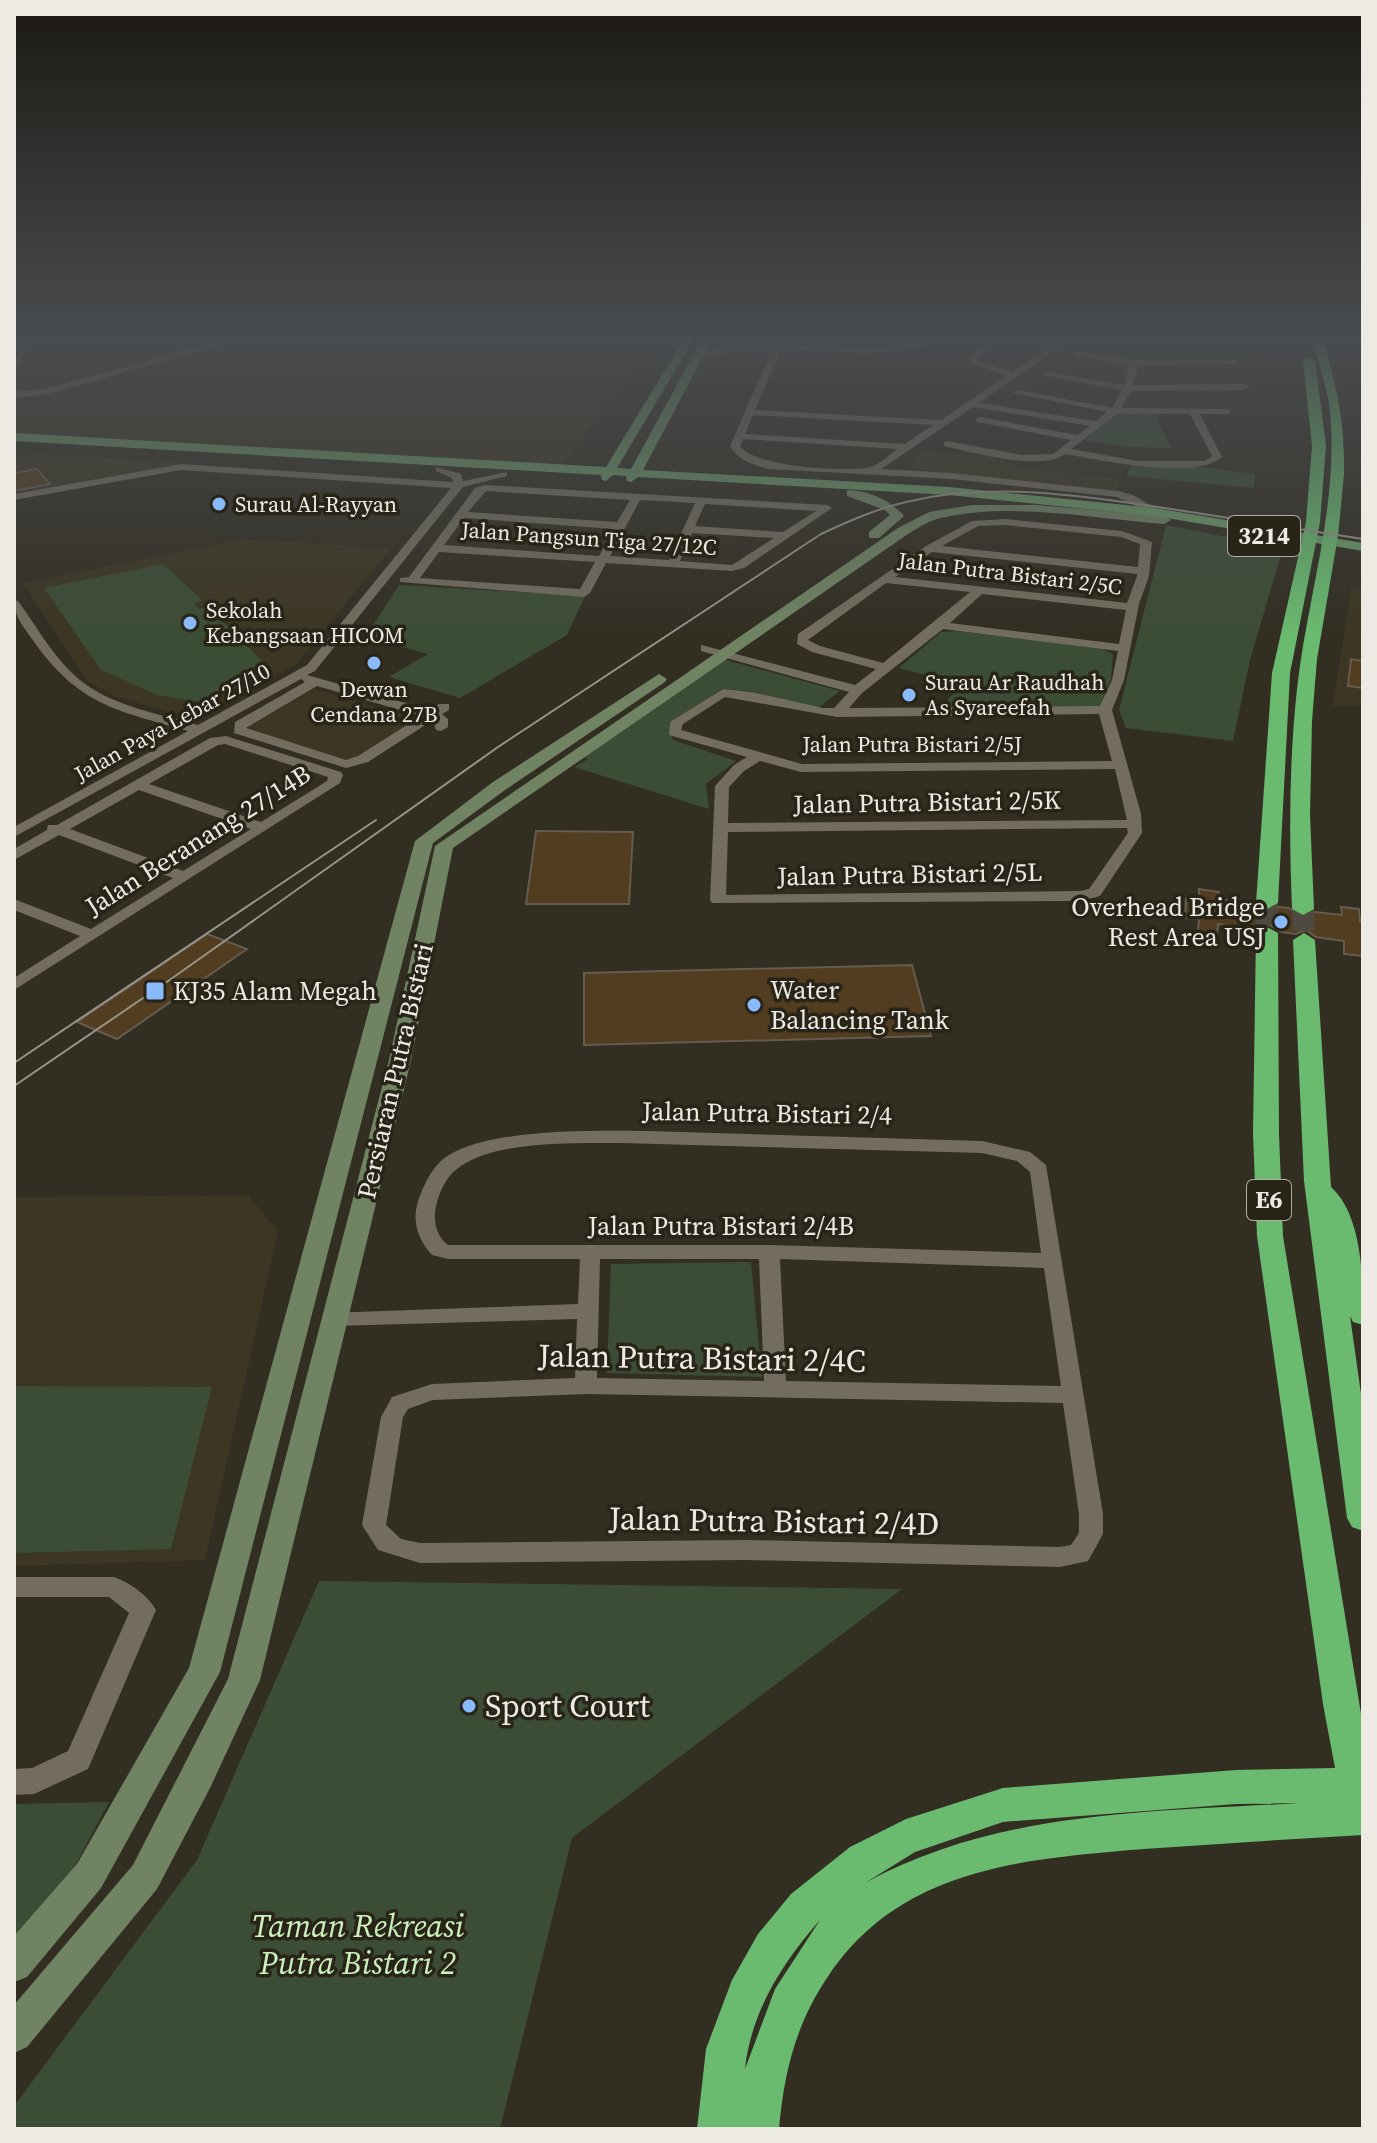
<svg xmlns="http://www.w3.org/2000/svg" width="1377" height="2143" viewBox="0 0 1377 2143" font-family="'Source Serif 4',serif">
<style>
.built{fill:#3c3623}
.green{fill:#3c4d36}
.building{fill:#523d20;stroke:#655b4f;stroke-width:2}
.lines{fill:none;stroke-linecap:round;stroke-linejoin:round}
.motorway-tunnel{stroke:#4e4a3f;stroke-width:22;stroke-dasharray:22 11;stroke-linecap:butt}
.minor{fill:#726d5f;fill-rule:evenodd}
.secondary{fill:#708464;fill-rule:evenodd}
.primary{fill:#6d9b69;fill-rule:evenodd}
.motorway{fill:#6aba70;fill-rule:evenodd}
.tram{stroke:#97948b;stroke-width:2}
.poi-dot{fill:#88bafc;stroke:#282418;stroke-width:3}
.labels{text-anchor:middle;stroke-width:7;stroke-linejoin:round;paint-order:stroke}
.far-poi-label{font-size:22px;fill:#eceae2;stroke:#282418;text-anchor:start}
.far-street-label{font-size:22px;fill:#eceae2;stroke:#282418}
.shield{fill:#282418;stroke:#b1afa5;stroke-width:2}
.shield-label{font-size:24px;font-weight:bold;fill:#eceae2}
.street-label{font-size:26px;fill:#eceae2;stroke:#282418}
.poi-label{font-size:26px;fill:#eceae2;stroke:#282418;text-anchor:start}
.near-street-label{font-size:32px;fill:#eceae2;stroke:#282418}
.near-poi-label{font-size:32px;fill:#eceae2;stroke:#282418;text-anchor:start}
.near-park-label{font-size:32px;font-style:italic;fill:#caf0bb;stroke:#282418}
</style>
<rect width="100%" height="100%" fill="#322e22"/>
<!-- built -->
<path class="built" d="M14,334H658L558,471L14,440Z
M773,334H853L850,348L768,345Z
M920,452L988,456L1017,466L1120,479L1116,492L908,472Z
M14,453H34L188,463L14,495Z
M242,539L391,548L297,664L204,713L178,715L115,696L88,682L23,583Z
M1351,587L1363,590V705L1333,706Z
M314,689L417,719L348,762L245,729Z
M249,1196L278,1231L205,1560L14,1566V1197Z"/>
<!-- green -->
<path class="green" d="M858,334H941L898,345L855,348Z
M1116,414H1155L1171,448L1129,447L1084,440Z
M1132,464L1202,467L1255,474L1254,488L1126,476Z
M1166,525L1283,548L1250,660L1233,741L1126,728L1119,710Z
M163,564L202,600L194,603L199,609L208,607L270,669L207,703L157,695L101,670L44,588Z
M399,585L585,596L567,635L460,698L389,677L428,654L366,636Z
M956,631L1100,648L1113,654L1111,679L1100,707L940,708L961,685L899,668L941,632Z
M722,659L840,691L818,708L751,691L722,689L669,723L673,740L736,761L706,784L709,809L574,767L588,759L581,756Z
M751,1262L762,1377L607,1373L611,1264Z
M16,1386L212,1387L171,1549L14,1553Z
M319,1581L902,1589L572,1838L500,2129H14V2106L197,1860Z
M109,1802L70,1875L14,1936V1804Z"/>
<!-- building -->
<path class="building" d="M37,469L50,484L14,491V473Z
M1351,659L1363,661V688L1348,686Z
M536,831L633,832L629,904H526Z
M1199,889L1219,892V899L1253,904L1266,912L1277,907L1289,908L1302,918L1315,912L1342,915L1341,907L1359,909L1360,921H1363V956L1344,954V941L1316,937L1306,930L1296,934L1281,932L1268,924L1257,929L1218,924L1217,936L1198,933L1199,919L1185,918L1186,899L1199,901Z
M207,934L247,949L117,1039L77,1022Z
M912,965L931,1036L584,1045V973Z"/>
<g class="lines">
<!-- motorway-tunnel -->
<path class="motorway-tunnel" d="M1267,903V933
M1303,909L1304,940"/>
<!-- minor -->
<path class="minor" d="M87,334H140L34,342L14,372V362L25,343L14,344V338Z
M245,334H259L48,394L14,398V392L45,389Z
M941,334H954C903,362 837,351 781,350L755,410L941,420L1006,376L971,363L969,356L1002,334H1012L977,357L978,360L1012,372L1068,334H1078L979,403L1096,421L1107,412L1013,393L1018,390L1112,408L1122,390L1044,375L1048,372L1124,385L1129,365L1074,356L1077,351L1134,360L1236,359L1239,364L1138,366L1133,385L1244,384L1249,387L1244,390L1131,391L1121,408L1231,409L1228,414H1200L1222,457C1196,481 1100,460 1065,454C1042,472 971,452 944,446V442L947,441L1022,455L1053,454L1071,440L977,422L975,420L980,417L1077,435L1090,426L973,407L881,469L952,473L1118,491L1133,495L1159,510V514L1155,515L1117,497L952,479L769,469C753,465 739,461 730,446L772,350L730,352L699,359L695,356C736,334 809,347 855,348C885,348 913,344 941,334ZM1117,414H1190L1212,456L1205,461H1138L1071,449ZM753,415L933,425L905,444L745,434ZM743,439L897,449C889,455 876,467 866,468C839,471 755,467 740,446Z
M181,464L453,482L452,478L436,471V467L461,474L463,481L507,472V476L463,487L315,671L307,675L430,710L439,704H449V710L442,714L448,719V727L441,731L436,730L433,720L368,762L346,768L234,733L235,722L305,682L301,679L14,837V827L188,731C115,710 78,705 32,639C23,626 14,616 14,600L18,601C40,631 59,668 91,688C123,708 163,715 198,725L307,665L451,488L181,470L14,500V494ZM317,686L421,716L358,756L346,760L246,728Z
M485,485L827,505L832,508L744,568L732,571L606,563L590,593L584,597L400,582V578L409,577L475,488ZM486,491L630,500L617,522L468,512ZM640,500L695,503L669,560L610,556ZM705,504L816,511L783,532L695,526ZM464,518L614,529L599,556L444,545ZM692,533L774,538L732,565L680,561ZM439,552L595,562L580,589L420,578Z
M1005,519L1122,531L1152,542L1149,576L1139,604L1124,680L1112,710L1141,814L1142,833L1100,896L1080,901L712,903L710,900L715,786L734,765L747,757L669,735L670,722L723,689L752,692L823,708H834L849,692L701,651V645L855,685L876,669L812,652L797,644L798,634L926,546L972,521ZM1005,525L1121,537L1140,544L1138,567L942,546L978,526ZM932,552L1137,574V576L1127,603L895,577ZM886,583L970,592L883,663L820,646L808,640ZM982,594L1126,610L1119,644L950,623ZM943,629L1118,651L1112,680L1100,706L849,708L862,693ZM725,697L837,717L1099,714L1112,761L802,764L681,730L683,724ZM760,761L801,772L1115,769L1127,820L728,823L729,787L744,771ZM1127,828L1128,833L1089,889L1080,891L726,895L728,832Z
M226,736L341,772L343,775L340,783L14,990V978L80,936L14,910V899L91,929L173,878L59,835L14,860V849L47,830L48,825H57L210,738ZM225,744L328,777L327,781L261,822L149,784L218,745ZM139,790L251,829L183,871L70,829Z
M647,1131L982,1141L1030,1152L1046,1165L1103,1514V1534L1088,1561L1060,1567L746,1560L420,1563L378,1550L362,1525L381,1417L392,1397L432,1384L575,1378L577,1319L335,1326L327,1323L324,1318L327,1313L578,1304L580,1259H448L432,1255C415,1236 411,1216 421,1193C426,1181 432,1169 441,1161C480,1127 597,1131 647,1131ZM621,1143L982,1153L1017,1161L1030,1172L1041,1253L769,1245H448C436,1236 433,1221 436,1206C439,1193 446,1177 457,1169C492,1140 577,1143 621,1143ZM600,1259H759L764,1381L597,1378ZM780,1259L1044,1268L1061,1386L786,1381ZM586,1394L1063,1403L1079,1514V1533L1071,1545L1060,1547L746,1540L420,1543L401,1539L386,1525L403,1417L408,1409L433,1400Z
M14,1577H114C129,1582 149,1596 156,1610L88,1769L34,1794L14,1795V1769L32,1768L68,1751L129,1613L109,1597H14Z"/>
<!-- secondary -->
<path class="secondary" d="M847,490C866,489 892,501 904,516L879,538H869V532L890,515L885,510L847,496Z
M972,505H1037L1164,516L1171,520L1164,524C1092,518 1012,502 941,518C930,520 918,528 908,534L453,848L411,1060L260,1680L210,1788L157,1889L27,2047L14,2053V2005L133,1865L228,1679L389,1060L435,846L898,528L929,512Z
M659,674L667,679L665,682L505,790L433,843L220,1672L101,1888L27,1977L14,1982V1936L77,1864L189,1668L415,841L493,782Z"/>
<!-- primary -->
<path class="primary" d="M687,334H697L617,468L631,469L705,334H715L643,470L949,487L1155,508L1363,543V551L1155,516L949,495L638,477L631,482L627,481L626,476L613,475L606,481L602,480L601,475L14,441V433L606,467Z"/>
<!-- motorway -->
<path class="motorway" d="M1311,334H1322C1336,388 1345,417 1344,474L1338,536L1317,659L1312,721L1310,815L1314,909L1303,915L1292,909C1289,836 1289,762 1297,689C1307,597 1339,506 1330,411C1327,385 1317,360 1311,334Z
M1309,357L1315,360L1326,446L1320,522L1290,673L1278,903L1267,909L1256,903L1272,673L1306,522L1312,446L1303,360Z
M1267,927L1278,933L1279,1134L1283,1236L1363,1726V1835C1290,1839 1217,1844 1144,1849C1025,1859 902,1867 829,1975C796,2023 784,2072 779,2129H697L706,2049L732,1980L758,1934L791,1894L850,1847L906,1819L1003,1788L1236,1770L1335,1768L1323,1704L1257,1236L1253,1134L1256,933ZM1300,1803C1153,1812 998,1810 865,1883L915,1852L1003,1822L1236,1804ZM820,1920L775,1989L745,2069C751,2012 782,1963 820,1920Z
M1304,933L1315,940L1331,1187C1364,1217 1363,1284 1363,1325L1353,1322L1350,1316L1363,1408V1531L1352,1527L1347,1518L1304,1181L1293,940Z"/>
<!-- tram -->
<path class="tram" d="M14,1063L376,820
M14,1086L171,979L498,747L821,534C849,521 876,509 906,502C992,481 1085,496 1171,509C1235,519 1299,529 1363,539"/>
</g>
<!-- sky -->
<linearGradient id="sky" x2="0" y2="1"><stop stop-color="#1c1913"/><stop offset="0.53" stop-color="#494c4f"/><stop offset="1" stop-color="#494c4f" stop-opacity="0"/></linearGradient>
<rect width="1377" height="634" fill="url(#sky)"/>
<!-- markers -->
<g class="poi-dot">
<circle cx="219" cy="504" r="8"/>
<circle cx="190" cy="623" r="8"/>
<circle cx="374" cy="663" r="8"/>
<circle cx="909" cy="695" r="8"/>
<circle cx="1281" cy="922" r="8"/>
<rect x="145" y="981" width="20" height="20" rx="4"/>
<circle cx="754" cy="1005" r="8"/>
<circle cx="469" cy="1706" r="8"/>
</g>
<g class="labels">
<!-- far-poi labels -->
<g class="far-poi-label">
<text x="235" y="512">Surau Al-Rayyan</text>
<text x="206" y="618">Sekolah<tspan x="206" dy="25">Kebangsaan HICOM</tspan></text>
<text x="925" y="690">Surau Ar Raudhah<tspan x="925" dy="25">As Syareefah</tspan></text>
<text x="374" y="697" text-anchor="middle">Dewan<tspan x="374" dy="25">Cendana 27B</tspan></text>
</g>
<!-- far-street labels -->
<g class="far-street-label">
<text transform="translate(589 538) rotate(4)" y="8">Jalan Pangsun Tiga 27/12C</text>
<text transform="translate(1010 573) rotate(7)" y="8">Jalan Putra Bistari 2/5C</text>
<text transform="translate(172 722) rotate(-29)" y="8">Jalan Paya Lebar 27/10</text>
<text x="912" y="752">Jalan Putra Bistari 2/5J</text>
</g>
<!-- shield labels -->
<g class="shield">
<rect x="1228" y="516" width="72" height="40" rx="6"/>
<rect x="1247" y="1180" width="44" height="40" rx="6"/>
</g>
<g class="shield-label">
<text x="1264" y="544">3214</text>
<text x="1269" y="1208">E6</text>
</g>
<!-- street labels -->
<g class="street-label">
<text transform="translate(927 802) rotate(-1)" y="9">Jalan Putra Bistari 2/5K</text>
<text transform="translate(198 840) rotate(-32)" y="9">Jalan Beranang 27/14B</text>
<text transform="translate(910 874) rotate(-1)" y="9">Jalan Putra Bistari 2/5L</text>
<text transform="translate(395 1071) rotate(-77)" y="9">Persiaran Putra Bistari</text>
<text transform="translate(767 1113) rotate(1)" y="9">Jalan Putra Bistari 2/4</text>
<text x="721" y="1235">Jalan Putra Bistari 2/4B</text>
</g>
<!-- poi labels -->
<g class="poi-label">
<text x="1265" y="916" text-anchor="end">Overhead Bridge<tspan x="1265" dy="30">Rest Area USJ</tspan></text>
<text x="770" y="999">Water<tspan x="770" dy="30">Balancing Tank</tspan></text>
<text x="173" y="1000">KJ35 Alam Megah</text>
</g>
<!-- near-street labels -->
<g class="near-street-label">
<text transform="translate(702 1358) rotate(1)" y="11">Jalan Putra Bistari 2/4C</text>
<text transform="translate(774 1521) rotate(1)" y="11">Jalan Putra Bistari 2/4D</text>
</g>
<!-- near-poi labels -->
<g class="near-poi-label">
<text x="485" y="1717">Sport Court</text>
</g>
<!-- near-park labels -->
<g class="near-park-label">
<text x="358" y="1937">Taman Rekreasi<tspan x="358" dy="37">Putra Bistari 2</tspan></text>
</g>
</g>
<!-- border -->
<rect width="1377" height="2143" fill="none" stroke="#eceae2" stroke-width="32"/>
</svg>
